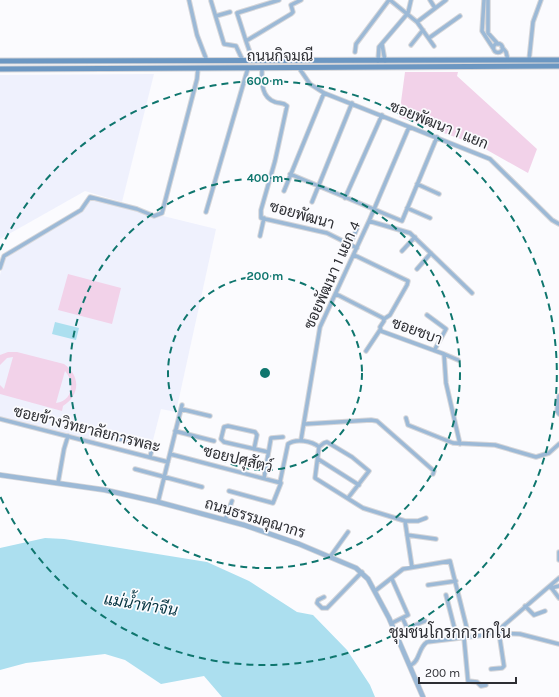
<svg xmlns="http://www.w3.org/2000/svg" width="559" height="697" viewBox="0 0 559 697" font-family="Karla,Sarabun,sans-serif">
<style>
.built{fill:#eff1fd}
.green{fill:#f2d2e9;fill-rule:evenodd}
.water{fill:#acdfef}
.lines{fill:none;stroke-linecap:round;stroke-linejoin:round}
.minor-casing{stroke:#d6d6d9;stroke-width:5.5}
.tertiary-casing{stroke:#d6d6d9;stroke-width:6}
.secondary-casing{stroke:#d6d6d9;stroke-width:7}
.minor{stroke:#9cb9d6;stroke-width:3.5}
.tertiary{stroke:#9cb9d6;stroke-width:4.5}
.secondary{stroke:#6c97c2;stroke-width:5}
.ring{fill:none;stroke:#0f766e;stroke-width:2;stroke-dasharray:7 5}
.labels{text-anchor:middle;stroke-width:3.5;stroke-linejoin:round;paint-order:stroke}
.street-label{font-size:15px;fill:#2d2e33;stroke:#fbfbfe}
.water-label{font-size:16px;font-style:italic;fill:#053441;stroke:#fbfbfe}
.neighbourhood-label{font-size:16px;fill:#2d2e33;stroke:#fbfbfe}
.centre{fill:#0f766e;stroke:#fbfbfe;stroke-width:2}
.ring-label{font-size:12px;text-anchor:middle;font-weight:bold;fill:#0f766e;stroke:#fbfbfe;stroke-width:3.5;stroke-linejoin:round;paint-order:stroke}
</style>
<rect width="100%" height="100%" fill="#fbfbfe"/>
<!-- built -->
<path class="built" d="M154,74L122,202L85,191L0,239V75Z
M90,198L216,229L176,412L161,409L153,440L98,427L95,441L0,417V275L4,259L82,211Z"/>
<!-- green -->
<path class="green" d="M405,72H458L457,76L537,149L528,173L480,146L399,117Z
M68,274L121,288L112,324L58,310Z
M8,352H17L64,364C81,376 80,395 63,406L62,411L0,394V385L4,389L13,357L7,358L0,365V355ZM65,371C75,382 73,401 56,403Z"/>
<!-- water -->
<path class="water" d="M55,322L79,328L76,340L52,334Z
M45,538L64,539L207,562L249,581L297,612L313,615L347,650L370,685L375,697H222L204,676L161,684L125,660L105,654L26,663L0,670V548Z"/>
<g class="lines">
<!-- minor casing -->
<g class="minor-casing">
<path id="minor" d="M189,0L197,35L207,61
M390,0L417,22L434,46
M430,0L435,8
M484,0L482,31L493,48
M488,0V33L498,44
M211,1L224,44L236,46L243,61
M216,16L230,12
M417,22L446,0
M429,38L460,16
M246,41L237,13L279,0
M493.5 48a4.5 4.5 0 1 1 9 0a4.5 4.5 0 1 1-9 0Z
M382,44L385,61
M411,45L423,30
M502,47L506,52L508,60
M355,52L356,44L389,0
M529,60L533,22L541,0
M253,61L246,41L291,14L293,12L291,5L301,0
M378,61L379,47L408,13L411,0
M262,68C262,80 260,97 275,102C280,104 283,102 287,106L275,161L261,210V218L327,233L357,248
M299,68L310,84L324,93L490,159L552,220L559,224
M290,174L402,221L437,137
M417,184L439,194
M284,191L324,93
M345,198L382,115
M312,202L352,103
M407,208L430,218
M206,212L248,68
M369,221L410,233L472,293
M260,236L264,218
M350,245L358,226
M402,251L415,237
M354,255L408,281L407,285L390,315L384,319
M0,268L4,256L81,210L90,197L137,209L154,216L162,213L197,79L198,68
M417,269L431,253
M336,294L383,318L384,321L380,327L381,331L444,354L446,383L460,444
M427,315L446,329L435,349
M366,351L380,330
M444,354L458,360
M559,396L557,411L559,414
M181,409L210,416
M406,418L408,425L453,443L495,445L536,457L549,453L559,444
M0,419L168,462
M305,424L371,420L377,421L434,471L433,474
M175,431L214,441
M115,438L150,446L152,449L150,457
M301,440L320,327L369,221L409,127
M319,447L324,443L327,442L352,457L369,471L348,498
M254,449L257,435L255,432L228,426L224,427L221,439L224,442L268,452
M170,454L281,483L273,503L229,491
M318,459L359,485
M135,469L202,487
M264,478L271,438L283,437
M280,482L288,444C296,438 312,441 319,447L315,478L363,508L405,521L412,567
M58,483L64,449L68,436
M158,502L182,405
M225,520L232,501
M405,521H418L426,518
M407,535L436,539
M559,552V560
M330,557L348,532
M428,585L456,581
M550,586L559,598
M551,588L559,586
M375,591L403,569L450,561L469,637
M446,595L457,638
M324,597L318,600L317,603L322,608H327L362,572
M525,606L534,615L545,611
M403,619L407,628
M392,623L408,615L392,579
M396,633L425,621
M496,633L520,634L559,644
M464,638L468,681L477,682L481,686L486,685
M411,665C420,661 418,648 427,642L485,635L496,632L559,578
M491,669L502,668L504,666L499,633"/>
</g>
<!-- tertiary casing -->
<g class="tertiary-casing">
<path id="tertiary" d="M0,475L105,490L158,502L244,525L299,544L356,568L368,579L389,618L423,697"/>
</g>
<!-- secondary casing -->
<g class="secondary-casing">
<path id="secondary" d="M0,61L559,60
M0,69L559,66"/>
</g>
<!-- minor -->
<use href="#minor" class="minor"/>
<!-- tertiary -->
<use href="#tertiary" class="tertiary"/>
<!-- secondary -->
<use href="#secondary" class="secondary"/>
</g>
<!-- distance rings -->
<g class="ring">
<circle cx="265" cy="373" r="97"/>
<circle cx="265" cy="373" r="195"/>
<path d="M0 250A292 292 0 1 1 0 496"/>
</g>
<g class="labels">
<!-- street labels -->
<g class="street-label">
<text x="280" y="61">ถนนกิจมณี</text>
<text transform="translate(439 125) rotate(22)" y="5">ซอยพัฒนา 1 แยก</text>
<text transform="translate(302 215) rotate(16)" y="5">ซอยพัฒนา</text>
<text transform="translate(332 275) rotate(-66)" y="5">ซอยพัฒนา 1 แยก 4</text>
<text transform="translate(417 331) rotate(20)" y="5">ซอยชบา</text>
<text transform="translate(87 429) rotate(14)" y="5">ซอยข้างวิทยาลัยการพละ</text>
<text transform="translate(238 459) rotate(14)" y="5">ซอยปศุสัตว์</text>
<text transform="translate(255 518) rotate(17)" y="5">ถนนธรรมคุณากร</text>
</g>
<!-- water labels -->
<g class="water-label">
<text transform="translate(141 604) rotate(9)" y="6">แม่น้ำท่าจีน</text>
</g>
<!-- neighbourhood labels -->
<g class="neighbourhood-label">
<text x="450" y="638">ชุมชนโกรกกรากใน</text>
</g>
</g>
<circle cx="265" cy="373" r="6" class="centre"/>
<g class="ring-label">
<text x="265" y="85">600 m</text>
<text x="265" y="182">400 m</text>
<text x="265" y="280">200 m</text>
</g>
<!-- scale -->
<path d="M419 677v6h97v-6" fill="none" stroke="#2d2e33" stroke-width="2"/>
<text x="425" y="677" font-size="12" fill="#2d2e33" stroke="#fbfbfe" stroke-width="3" paint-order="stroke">200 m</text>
</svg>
